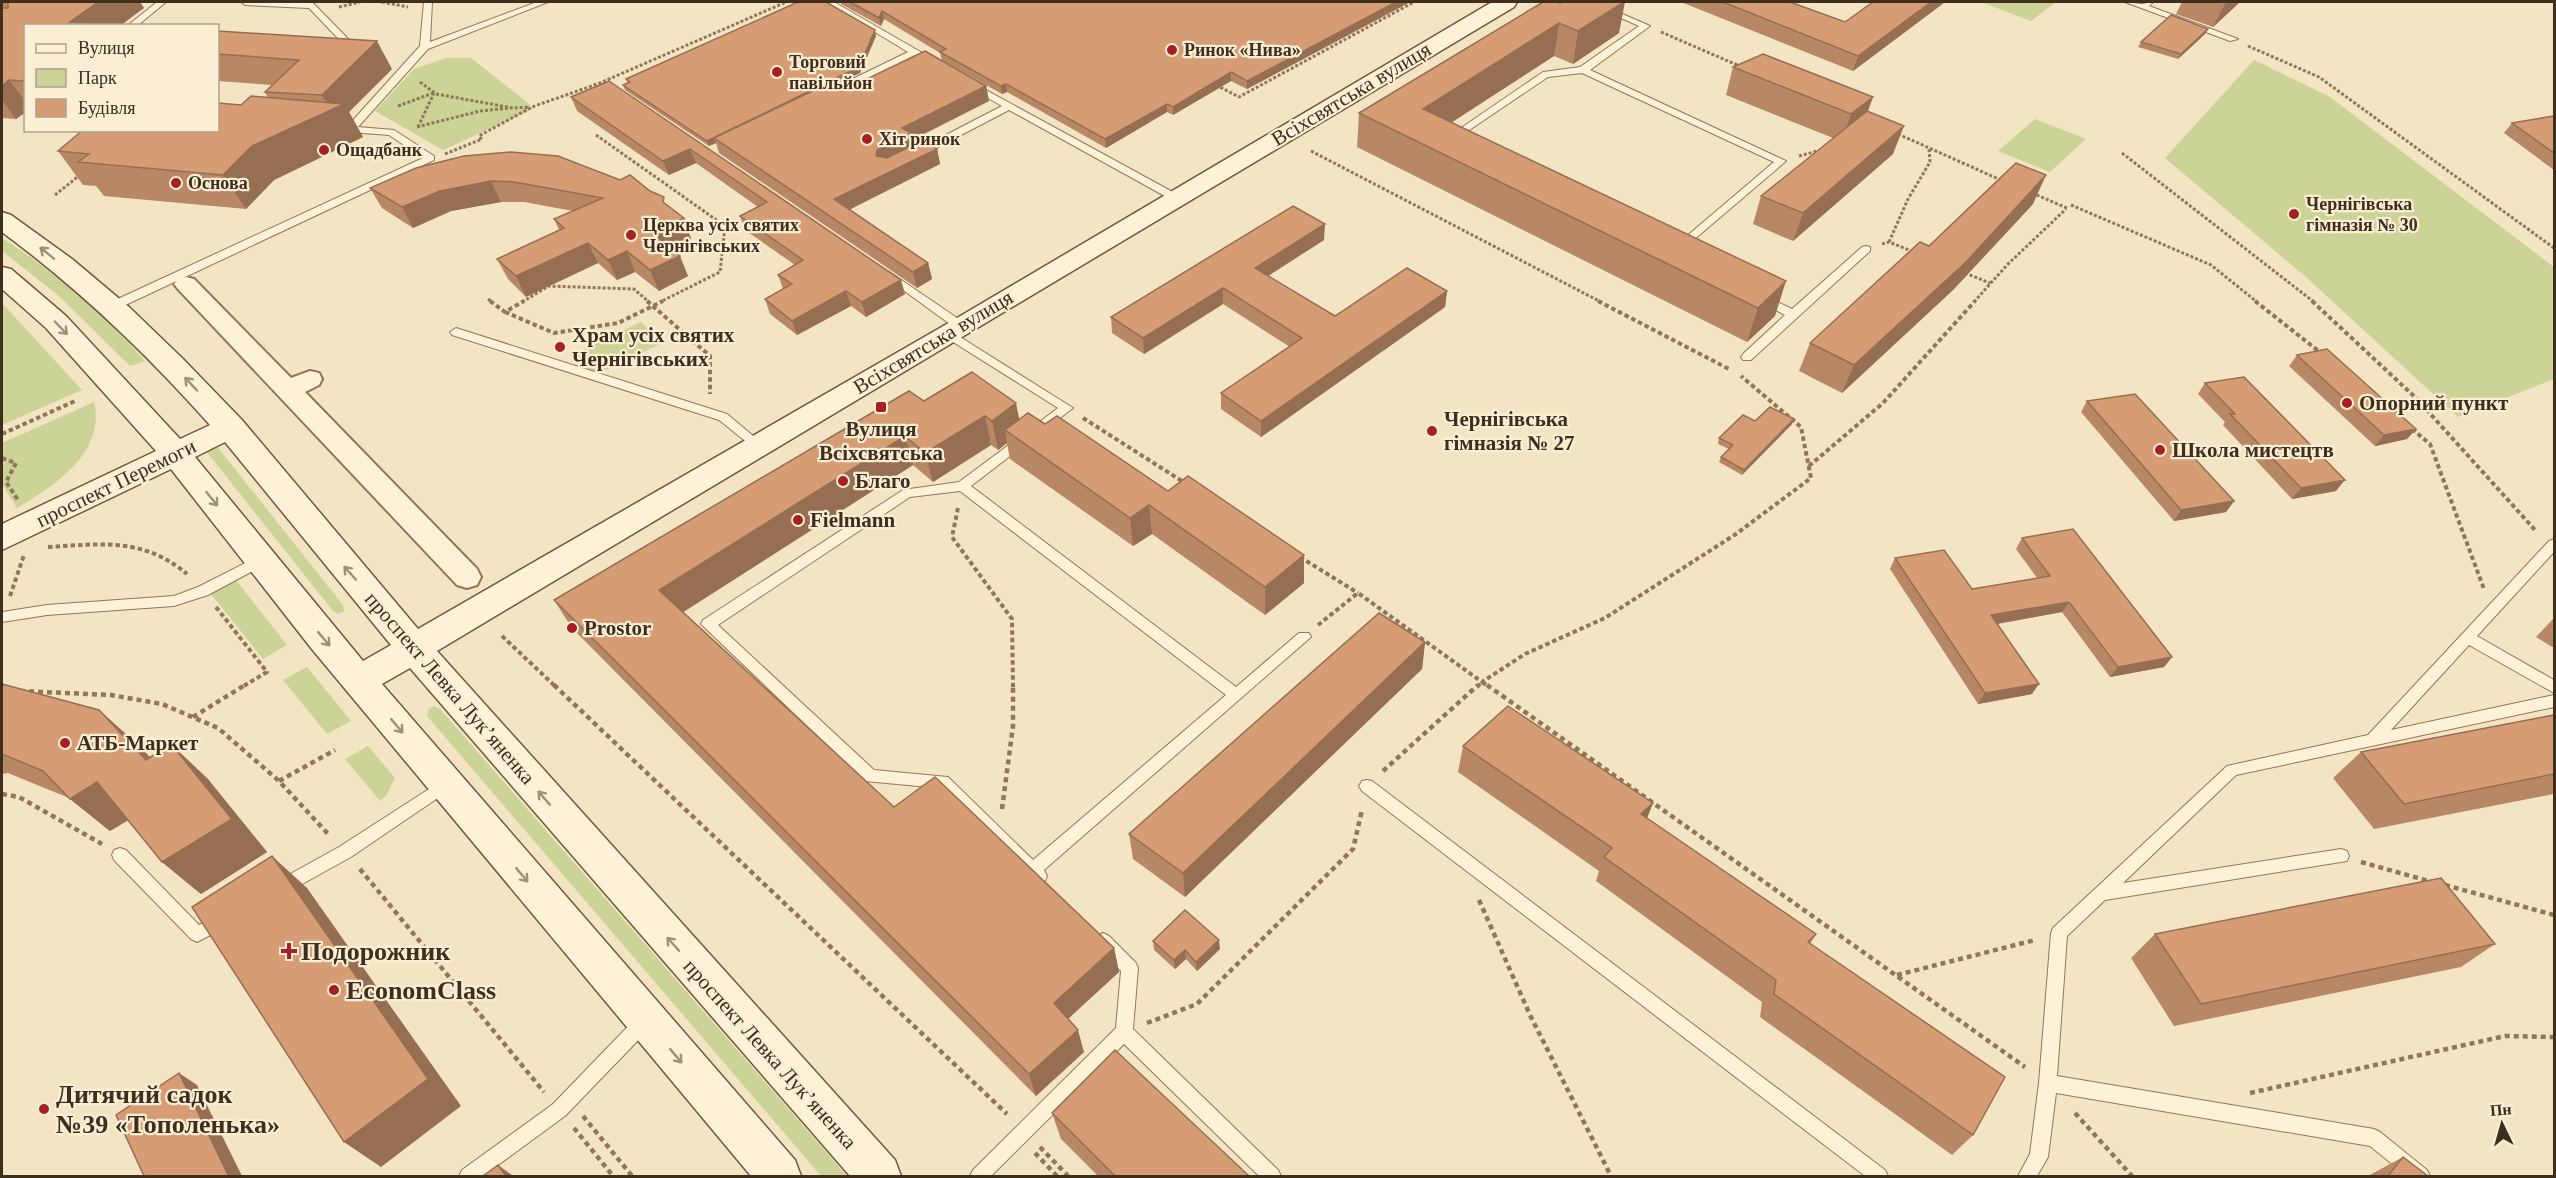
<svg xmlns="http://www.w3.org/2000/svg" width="2556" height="1178" viewBox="0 0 2556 1178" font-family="Georgia,serif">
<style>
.green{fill:#ccd396}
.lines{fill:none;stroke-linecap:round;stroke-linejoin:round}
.lane-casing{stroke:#917657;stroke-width:2}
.street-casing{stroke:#917657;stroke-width:4}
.secondary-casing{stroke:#72563b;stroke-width:3}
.path-far2{stroke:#917657;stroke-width:3;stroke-dasharray:3 2;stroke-linecap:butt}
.path-far1{stroke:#917657;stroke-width:4;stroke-dasharray:4.5 3;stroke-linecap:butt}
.path{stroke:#917657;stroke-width:4.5;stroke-dasharray:5 4;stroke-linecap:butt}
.lane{fill:#fdf2d8;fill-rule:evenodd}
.street{fill:#fdf2d8;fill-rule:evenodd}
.secondary{fill:#fdf2d8;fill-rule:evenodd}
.wall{fill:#b88765}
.shaded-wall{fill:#966e52}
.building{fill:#d69d75;stroke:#966e52;stroke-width:1.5}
.oneway{stroke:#9e907a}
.poi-dot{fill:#a72021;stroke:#faefd4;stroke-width:2}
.labels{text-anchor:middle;stroke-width:4.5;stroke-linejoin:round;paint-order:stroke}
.far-poi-label{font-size:18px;font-weight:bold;fill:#3f2d1d;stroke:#faefd4;text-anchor:start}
.street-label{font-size:21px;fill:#3f2d1d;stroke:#faefd4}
.poi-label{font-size:21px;font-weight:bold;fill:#3f2d1d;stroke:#faefd4;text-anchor:start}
.near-poi-label{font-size:26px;font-weight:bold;fill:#3f2d1d;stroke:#faefd4;text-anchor:start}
</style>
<rect width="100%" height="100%" fill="#f3e5c4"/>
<!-- green -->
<path class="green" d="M1986,2H2056L2031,21L1984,3Z
M446,58H471L527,102L533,109L443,150L375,111L414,69Z
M2254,60L2330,97L2554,267V379L2458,417L2307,278L2165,158Z
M2035,119L2086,139L2050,172L1998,151Z
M2,238C55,272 103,313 145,361L130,366L59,296L2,251Z
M2,303L82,390L2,425Z
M641,322L662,343L592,377L571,355Z
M94,402C106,452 55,486 17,508L2,484V443Z
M216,445L343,605L344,611L338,614L333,611L206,451Z
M236,580L287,645L263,659L211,594Z
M307,667L351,721L327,734L283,680Z
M434,706L440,709L847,1176H821L427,716L429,709Z
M368,746L395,778L385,797L380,801L345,759Z"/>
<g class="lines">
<!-- lane casing -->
<g class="lane-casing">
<path id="lane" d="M157,2H166L137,26H127Z
M241,2H312L361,52L353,54L309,8L245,5Z
M424,2H432L430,42L537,2H548L428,49L358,127L394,130L434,156V160L117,309H109V303L423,158L389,135L350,132L345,129L420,46Z
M825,2H834L938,62L930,64L915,55L840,92H834V88L908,52Z
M1585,2H1595L1650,26L1590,70L1786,161L1683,249L1679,250L1674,247L1774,162L1582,73L1548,77L1453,141L1445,139L1543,72L1580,67L1639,26Z
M2125,2L2142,4L2153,2L2149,6L2238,39L2230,41Z
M973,83L1180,196L1181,198L1176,201L1172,200L1009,110L921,156H913V152L1002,106L970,88L968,86Z
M1866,246L1870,247V251L1751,360H1743L1741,357L1743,354L1785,315L1757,300V296H1765L1792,309L1862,247Z
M888,271L966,324V330H958L884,276V272Z
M456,328L727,414L764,445L762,448H754L719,420L452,335L450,332Z
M949,330L1073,408L971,486L1236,687L1299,633H1309L1311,637L1044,870L1047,876L1045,881L1039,883L1033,881L939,788L865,781L701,624L703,620L903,490L959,482L1058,408L945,337V331ZM960,491L1226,695L1033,860L948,777L874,770L718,625L910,497Z
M2554,539V552L2477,636L2554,680V693L2469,645L2391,730L2554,695V707L2236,775L2123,883L2341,849L2347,851L2349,856L2347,861L2105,900L2067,936L2057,1076L2374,1129L2380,1132L2427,1170L2430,1176H2407L2370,1146L2056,1093L2048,1157L2037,1176H2018L2030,1154L2039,1083L2051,933L2053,928L2227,766L2368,735L2549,541Z
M261,555L268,560L266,564L208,595L174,606L47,615L2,622V612L47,605L174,596L198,587Z
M446,778L451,779L454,784L451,789L351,857L286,893L280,895L274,893L272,888L274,883L339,847Z
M1367,780L1372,781L1885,1170L1888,1176H1865L1362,791L1359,786L1362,781Z
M120,848L126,850L199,925L222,914L228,916L230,921L228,926L197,942L191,939L114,860L112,855L114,850Z
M1103,933L1109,936L1136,963L1138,968L1133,1029L1278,1170L1281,1176H1259L1124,1044L991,1176H970L973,1170L1116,1028L1121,971L1097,946L1095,941L1097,936Z
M644,1014L650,1016L652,1022L650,1028L565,1116L483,1176H459L462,1170L553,1104L638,1016Z"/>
</g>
<!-- street casing -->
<g class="street-casing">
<path id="street" d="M186,277L194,279L291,378L310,371L319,373L322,379L319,385L305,392L477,569L481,577L477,585L467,588L457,585L178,289L174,284L178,279Z"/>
</g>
<!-- secondary casing -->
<g class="secondary-casing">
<path id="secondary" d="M1492,2H1517L1514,7L437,651L895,1160L901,1176H850L410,668L382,684L795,1160L801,1176H751L311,648L171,469L2,550V524L156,451L46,328L2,289V267L11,269L66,316L180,439L210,425C146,353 79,289 2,232V212L11,215L72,259L129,307L183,359L242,420L418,629L952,321ZM225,442L391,645L363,661L195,457Z"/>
</g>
<!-- path-far2 -->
<path class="path-far2" d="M382,2L408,7
M339,7L360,2
M1661,32L1742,67
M2248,46L2319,77L2554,248
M420,82L436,94L513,108L530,107
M1216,85L1239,97L1414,2
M398,106L433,93
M417,127L480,111L510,108
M418,127L434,93
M1898,134L2003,181
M596,135L725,226L720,272L660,302
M1311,151L1601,302
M2122,153L2314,302
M445,154L482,139L479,136L532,107L600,83L786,2
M1799,156L1821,150
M2032,193L2067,208
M55,195L80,175
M2071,205L2211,265L2257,302
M1889,242L1908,199L1930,162L1929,148
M1882,244L1889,242L1914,252
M1965,273L1990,283
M488,299L492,302
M522,302L549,286L634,289L649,302
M1974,302L2007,265L2066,209"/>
<!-- path-far1 -->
<path class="path-far1" d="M490,301L505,312L524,301
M647,301L710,356V394
M1598,301L1729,369
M2255,301L2321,353
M2312,301L2416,398L2536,531
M505,312L554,333L618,323L663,301
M1083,418L1185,483
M2412,429L2430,444L2484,589
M2,434L75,401
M2,458L16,463L6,482L18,500
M1809,466L1883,403L1975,301
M958,508L952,537L1012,619L1013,687
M48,547C102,544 143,537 187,574
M1300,557L1358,593
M10,596L24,555
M216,607L267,672L242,687
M1318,625L1358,593L1482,682L1525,654L1605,618L1736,534L1811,478L1801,427L1741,376
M502,636L556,687
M1477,687L1482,682L1489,687"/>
<!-- path -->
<path class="path" d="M554,685L1007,1114
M1487,685L2025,1067
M20,691L111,695L162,704L218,728L279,781L329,835
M193,717L245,685
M1383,771L1478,685
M279,781L335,750
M2,794L19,797L102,844
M1002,809L1013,726V685
M2361,862L2432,882
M360,869L544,1092
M2445,885L2554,915
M1479,900L1530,1015L1611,1176
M1897,975L2035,940
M1147,1023L1197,1004L1353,849L1362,810
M2250,1093L2505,1036L2554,1037
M2075,1113L2132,1176
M583,1116L632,1176
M574,1128L613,1176
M1040,1147L1068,1176
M1035,1153L1057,1176"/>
<!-- lane -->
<use href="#lane" class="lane"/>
<!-- street -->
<use href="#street" class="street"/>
<!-- secondary -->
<use href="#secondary" class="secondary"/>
</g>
<!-- wall -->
<path class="wall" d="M2,2H140L144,8L26,26V112L16,119L2,118V8H3L2,5Z
M841,2H1410L1247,89L1231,81L1173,115L1167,112L1106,148L1007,92L1002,94L942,60L940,53L884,19L881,26L841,4Z
M1681,2H1790L1845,22L1945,2L1853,71Z
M2182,2H2240L2213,27L2176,14Z
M1560,3L1619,33L1573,64L1554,56L1451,122L1775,316L1747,342L1357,147L1359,113Z
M218,31L392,69L349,112L363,137L274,180L246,209L104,196L96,186L83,185L58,151L268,98L265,92L272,85L218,81Z
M2205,34L2178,59L2138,47L2141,42Z
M876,36L860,73L851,77L853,86H986L989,101L912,140L913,145L937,149L940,164L850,209L928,263L932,279L917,288L719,153L716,143L709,146L625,90L623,85L628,83L626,79Z
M1733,67L1868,112L1893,154L1793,241L1753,224L1761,196L1833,138L1726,95Z
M609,81L905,294L866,317L851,306L797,335L770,314L765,299L783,289L778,275L795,265L745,230L740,216L758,207L696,163L669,175L577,111L571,97Z
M2554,116V170L2504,133L2512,123Z
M464,156L668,206L684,218L691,239L671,248L688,276L659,291L635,272L617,280L598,263L526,297L508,279L497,259L559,230L554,219L573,211L524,202H501L451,211L413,228L382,208L370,188Z
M2033,204L1953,290L1842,393L1799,371L1810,343L1929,246Z
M1324,240L1268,276L1335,316L1447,291L1445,307L1261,437L1221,409V393L1290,347L1223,304L1144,354L1112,333L1111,317Z
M2297,355L2416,429L2407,439L2375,446L2289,366Z
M2205,383L2336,491L2292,499L2223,425L2225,422L2198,394Z
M924,401L1045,424L1304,583L1265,615L1152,534L1133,546L1010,459L1007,443L998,450L991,445L933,482L913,465L683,612L894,807L1114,948L1119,972L1068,1019L1084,1052L1036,1096L572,628L554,600Z
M2087,401L2234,501L2226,512L2174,521L2081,412Z
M1755,421L1792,424L1742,475L1719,462L1721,457L1729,449L1718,444L1719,438Z
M2022,538L2172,657L2164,667L2110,677L2062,612L1997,624L2032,694L1978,704L1890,569L1895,558L1972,589L2037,578L2016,549Z
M2554,618V648L2536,637Z
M1425,642L1422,669L1185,897L1133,859L1129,834Z
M2,684L99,710L137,744L150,757L207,778L267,852L201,894L162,862L128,820L110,831L69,798L8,773L2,774Z
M2554,715V794L2374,829L2333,778L2361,752Z
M1463,746L1653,803L1647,818L1816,934L1810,944L1973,1135L1952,1155L1760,1017L1762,1002L1596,881L1599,871L1458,772Z
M2155,934L2495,944L2461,967L2174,1026L2131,958Z
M1153,941L1220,949L1197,971L1186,959L1175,969L1154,950Z
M1052,1113L1249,1176H1098L1061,1139Z
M2403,1157L2428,1176H2368Z"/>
<!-- shaded-wall -->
<path class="shaded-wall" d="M98,2H140L144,8L120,26L70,22Z
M1396,2H1410L1247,89V81Z
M1624,2H1625L1619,33L1573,64L1578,31Z
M1931,2H1945L1853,71L1858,56Z
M2226,2H2240L2213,27Z
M882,11L884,19L881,26L879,18Z
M1559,23L1554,56L1420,143L1423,109Z
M2208,29L2205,34L2178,59L2181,54Z
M875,30L876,36L860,73L851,77L854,88L720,141Z
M377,41L392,69L349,112L363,137L274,180L246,209L223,175L252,146L331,110L322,95Z
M1231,72V81L1173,115V107Z
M9,80L26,102V112L16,119L2,100V86Z
M1006,84L1007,92L1002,94L1001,86Z
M986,86L989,101L912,140L914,149L881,166L876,156L877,150L902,128Z
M1873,97L1863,125L1841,142L1851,114Z
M1167,104V112L1106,148L1105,139Z
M1904,126L1893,154L1793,241L1803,213Z
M714,138L716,143L709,146L707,141Z
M690,149L696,163L669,175L663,161Z
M937,149L940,164L839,215L834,199Z
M2046,175L2033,204L1953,290L1842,393L1854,365Z
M491,181L501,202L451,211L413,228L402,207L440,191Z
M684,218L691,239L661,253L652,233Z
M1325,224L1324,240L1255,284V268Z
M588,243L598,263L526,297L516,276Z
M627,251L635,272L617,280L608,260Z
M680,256L688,276L659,291L650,270Z
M928,263L932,279L917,288L913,272Z
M901,280L905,294L866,317L862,302Z
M1786,281L1775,316L1747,342L1758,308Z
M1223,288V304L1144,354L1143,338Z
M846,291L851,306L797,335L792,321Z
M1447,291L1445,307L1261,437V421Z
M1016,403L1022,432L1005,430L1007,443L998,450L992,421Z
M985,416L991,445L933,482L925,453Z
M1794,419L1792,424L1742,475L1744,470Z
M2416,429L2407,439L2375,446L2384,435Z
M905,436L913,465L674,618L659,590Z
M2345,480L2336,491L2292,499L2301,488Z
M2234,501L2226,512L2174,521L2181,510Z
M1149,505L1152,534L1133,546L1130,518Z
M1304,555V583L1265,615V587Z
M2069,602L2062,612L1985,626L1991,615Z
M1425,642L1422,669L1185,897L1183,873Z
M2172,657L2164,667L2110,677L2118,667Z
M2039,684L2032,694L1978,704L1985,693Z
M99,710L137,744L184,793L146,760Z
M171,744L207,778L267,852L201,894L162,862Z
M97,782L137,815L110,831L70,799Z
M1653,803L1643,828L1641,814Z
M272,856L307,888L461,1106L381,1167L344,1142Z
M1219,940L1220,949L1197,971L1196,962Z
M1114,948L1119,972L1060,1026L1054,1003Z
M1185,950L1186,959L1175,969L1174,960Z
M1078,1030L1084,1052L1036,1096L1029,1074Z
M179,1073L197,1085L242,1176H225Z
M498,1165L513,1176H506Z"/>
<!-- building -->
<path class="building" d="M8,2H98L70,22L132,26H26V79L22,81L9,80L2,86V8H8Z
M798,2H826L875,30L859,67L707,141L623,85L630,82L626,79Z
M850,2H1396L1247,81L1231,72L1173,107L1167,104L1105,139L1006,84L1001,86L940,52L946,49L882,11L879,18Z
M1543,2H1556L1560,3L1563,2H1624L1578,31L1559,23L1423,109L1786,281L1758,308L1359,113Z
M1723,2H1790L1845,22L1873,2H1931L1858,56Z
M2171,15L2208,29L2181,54L2141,42Z
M218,31L377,41L322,95L265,92L299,60L218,54Z
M925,51L986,86L902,128L911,133L877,150L876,156L887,158L923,140L937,149L834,199L928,263L913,272L714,138L850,73L842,91Z
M1763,54L1873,97L1851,114L1733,67Z
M609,81L901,280L862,302L846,291L792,321L765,299L792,284L778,275L803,260L740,216L767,202L690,149L663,161L571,97Z
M251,96L344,104L252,146L223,175L78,162L89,154L58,151L83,130H218V103L241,105Z
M1867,111L1904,126L1803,213L1761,196Z
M2554,116V153L2512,123Z
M511,152L558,156L620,180L630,175L650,191L664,197L663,202L684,218L652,233L680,256L650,270L627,251L608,260L588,243L516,276L497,259L564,228L554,219L603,198L514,182L491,181L440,191L402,207L370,188L416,168L464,156Z
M2016,163L2046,175L1966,262L1854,365L1810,343L1920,242L1929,246Z
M1293,206L1325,224L1255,268L1335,316L1407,268L1447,291L1261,421L1221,393L1302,338L1223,288L1143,338L1111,317Z
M2327,349L2416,429L2384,435L2297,355Z
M972,372L1016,403L992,421L985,416L925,453L905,436L659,590L894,807L935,777L1114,948L1054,1003L1078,1030L1029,1074L554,600L909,391L924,401Z
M2244,377L2345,480L2301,488L2230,414H2235L2205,383Z
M2135,394L2234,501L2181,510L2087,401Z
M1770,407L1794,419L1744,470L1721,457L1733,445L1719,438L1743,415L1755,421Z
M1028,413L1045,424L1057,416L1168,491L1188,476L1304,555L1265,587L1149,505L1130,518L1005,430Z
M2073,529L2172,657L2118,667L2069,602L1991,615L2039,684L1985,693L1895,558L1944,550L1972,589L2050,576L2022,538Z
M1379,613L1425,642L1183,873L1129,834Z
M2,684L99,710L146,760L171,744L232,819L162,862L97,782L70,799L43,771L2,754Z
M1508,706L1653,803L1641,814L1816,934L1808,942L2005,1077L1973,1135L1774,994L1776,980L1604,857L1612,848L1463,746Z
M2554,715V774L2404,804L2361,752Z
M272,856L428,1079L344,1142L192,907Z
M2441,878L2495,944L2201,1004L2155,934Z
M1185,910L1219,940L1196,962L1185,950L1174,960L1153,941Z
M1115,1050L1249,1176H1115L1052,1113Z
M179,1073L228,1175L225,1176H144L116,1115Z
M2403,1157L2428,1176H2388Z
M498,1165L506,1176H483Z"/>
<!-- one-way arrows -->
<defs><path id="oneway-shaft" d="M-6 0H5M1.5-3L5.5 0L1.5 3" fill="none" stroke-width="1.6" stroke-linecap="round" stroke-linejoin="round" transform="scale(1.5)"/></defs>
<g class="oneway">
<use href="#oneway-shaft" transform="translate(47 253) rotate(-141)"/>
<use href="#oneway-shaft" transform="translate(61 328) rotate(46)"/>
<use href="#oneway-shaft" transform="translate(191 384) rotate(-133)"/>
<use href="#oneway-shaft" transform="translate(212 499) rotate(51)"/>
<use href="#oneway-shaft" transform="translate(350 573) rotate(-132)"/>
<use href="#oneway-shaft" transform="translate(324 639) rotate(50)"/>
<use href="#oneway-shaft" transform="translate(397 726) rotate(50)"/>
<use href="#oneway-shaft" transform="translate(544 798) rotate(-131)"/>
<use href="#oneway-shaft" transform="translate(522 875) rotate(50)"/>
<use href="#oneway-shaft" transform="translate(673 944) rotate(-132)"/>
<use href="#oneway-shaft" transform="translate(676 1056) rotate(50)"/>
</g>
<!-- markers -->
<g class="poi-dot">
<circle cx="1172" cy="50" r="6"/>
<circle cx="777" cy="72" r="6"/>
<circle cx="867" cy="139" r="6"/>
<circle cx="324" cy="150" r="6"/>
<circle cx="176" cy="183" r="6"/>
<circle cx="2294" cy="214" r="6"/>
<circle cx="631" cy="235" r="6"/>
<circle cx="560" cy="347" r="6"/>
<circle cx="2347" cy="403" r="6"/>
<rect x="875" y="401" width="12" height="12" rx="3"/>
<circle cx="1432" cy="431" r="6"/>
<circle cx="2160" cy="450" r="6"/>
<circle cx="843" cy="481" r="6"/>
<circle cx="798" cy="520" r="6"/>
<circle cx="572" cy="628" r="6"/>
<circle cx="65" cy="743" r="6"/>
<path d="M286 942h6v6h6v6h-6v6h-6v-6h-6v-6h6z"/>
<circle cx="334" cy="990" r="6"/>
<circle cx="44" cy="1109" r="6"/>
</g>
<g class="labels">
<!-- far-poi labels -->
<g class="far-poi-label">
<text x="1184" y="56">Ринок «Нива»</text>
<text x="789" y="68">Торговий<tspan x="789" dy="21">павільйон</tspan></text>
<text x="879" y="145">Хіт ринок</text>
<text x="336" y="156">Ощадбанк</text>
<text x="188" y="189">Основа</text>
<text x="2306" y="210">Чернігівська<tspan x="2306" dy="21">гімназія № 30</tspan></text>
<text x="643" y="231">Церква усіх святих<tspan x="643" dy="21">Чернігівських</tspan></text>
</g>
<!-- street labels -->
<g class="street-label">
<text transform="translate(1351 94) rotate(-31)" y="7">Всіхсвятська вулиця</text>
<text transform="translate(933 342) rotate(-31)" y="7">Всіхсвятська вулиця</text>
<text transform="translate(116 483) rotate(-26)" y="7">проспект Перемоги</text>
<text transform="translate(450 688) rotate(49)" y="7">проспект Левка Лукʼяненка</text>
<text transform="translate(770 1054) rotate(48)" y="7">проспект Левка Лукʼяненка</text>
</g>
<!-- poi labels -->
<g class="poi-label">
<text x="572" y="342">Храм усіх святих<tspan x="572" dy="24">Чернігівських</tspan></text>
<text x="2359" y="410">Опорний пункт</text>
<text x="1444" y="426">Чернігівська<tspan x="1444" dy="24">гімназія № 27</tspan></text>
<text x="881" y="436" text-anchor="middle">Вулиця<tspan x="881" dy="24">Всіхсвятська</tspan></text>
<text x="2172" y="457">Школа мистецтв</text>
<text x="855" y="488">Благо</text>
<text x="810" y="527">Fielmann</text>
<text x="584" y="635">Prostor</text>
<text x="77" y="750">АТБ-Маркет</text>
</g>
<!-- near-poi labels -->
<g class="near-poi-label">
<text x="301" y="960">Подорожник</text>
<text x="346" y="999">EconomClass</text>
<text x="56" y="1103">Дитячий садок<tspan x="56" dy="30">№39 «Тополенька»</tspan></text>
</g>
</g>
<!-- border -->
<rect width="2556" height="1178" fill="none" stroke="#3f2d1d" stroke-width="6"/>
<!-- legend -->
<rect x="24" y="24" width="195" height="108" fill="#faefd4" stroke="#afa18b" stroke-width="1.5"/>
<rect x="36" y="44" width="30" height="9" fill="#fdf2d8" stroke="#afa18b" stroke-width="1.5"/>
<text x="78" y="54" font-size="18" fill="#3f2d1d">Вулиця</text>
<rect x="36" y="69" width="30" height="18" fill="#ccd396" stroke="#afa18b" stroke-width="1.5"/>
<text x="78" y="84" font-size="18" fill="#3f2d1d">Парк</text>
<rect x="36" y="99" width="30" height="18" fill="#d69d75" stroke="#afa18b" stroke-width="1.5"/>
<text x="78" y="114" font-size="18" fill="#3f2d1d">Будівля</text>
<!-- north arrow -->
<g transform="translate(2502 1124) rotate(355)" stroke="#faefd4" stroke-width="4.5" paint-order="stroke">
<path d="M0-4.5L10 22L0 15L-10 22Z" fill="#3f2d1d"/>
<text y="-9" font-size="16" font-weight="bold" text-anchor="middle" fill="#3f2d1d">Пн</text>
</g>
</svg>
